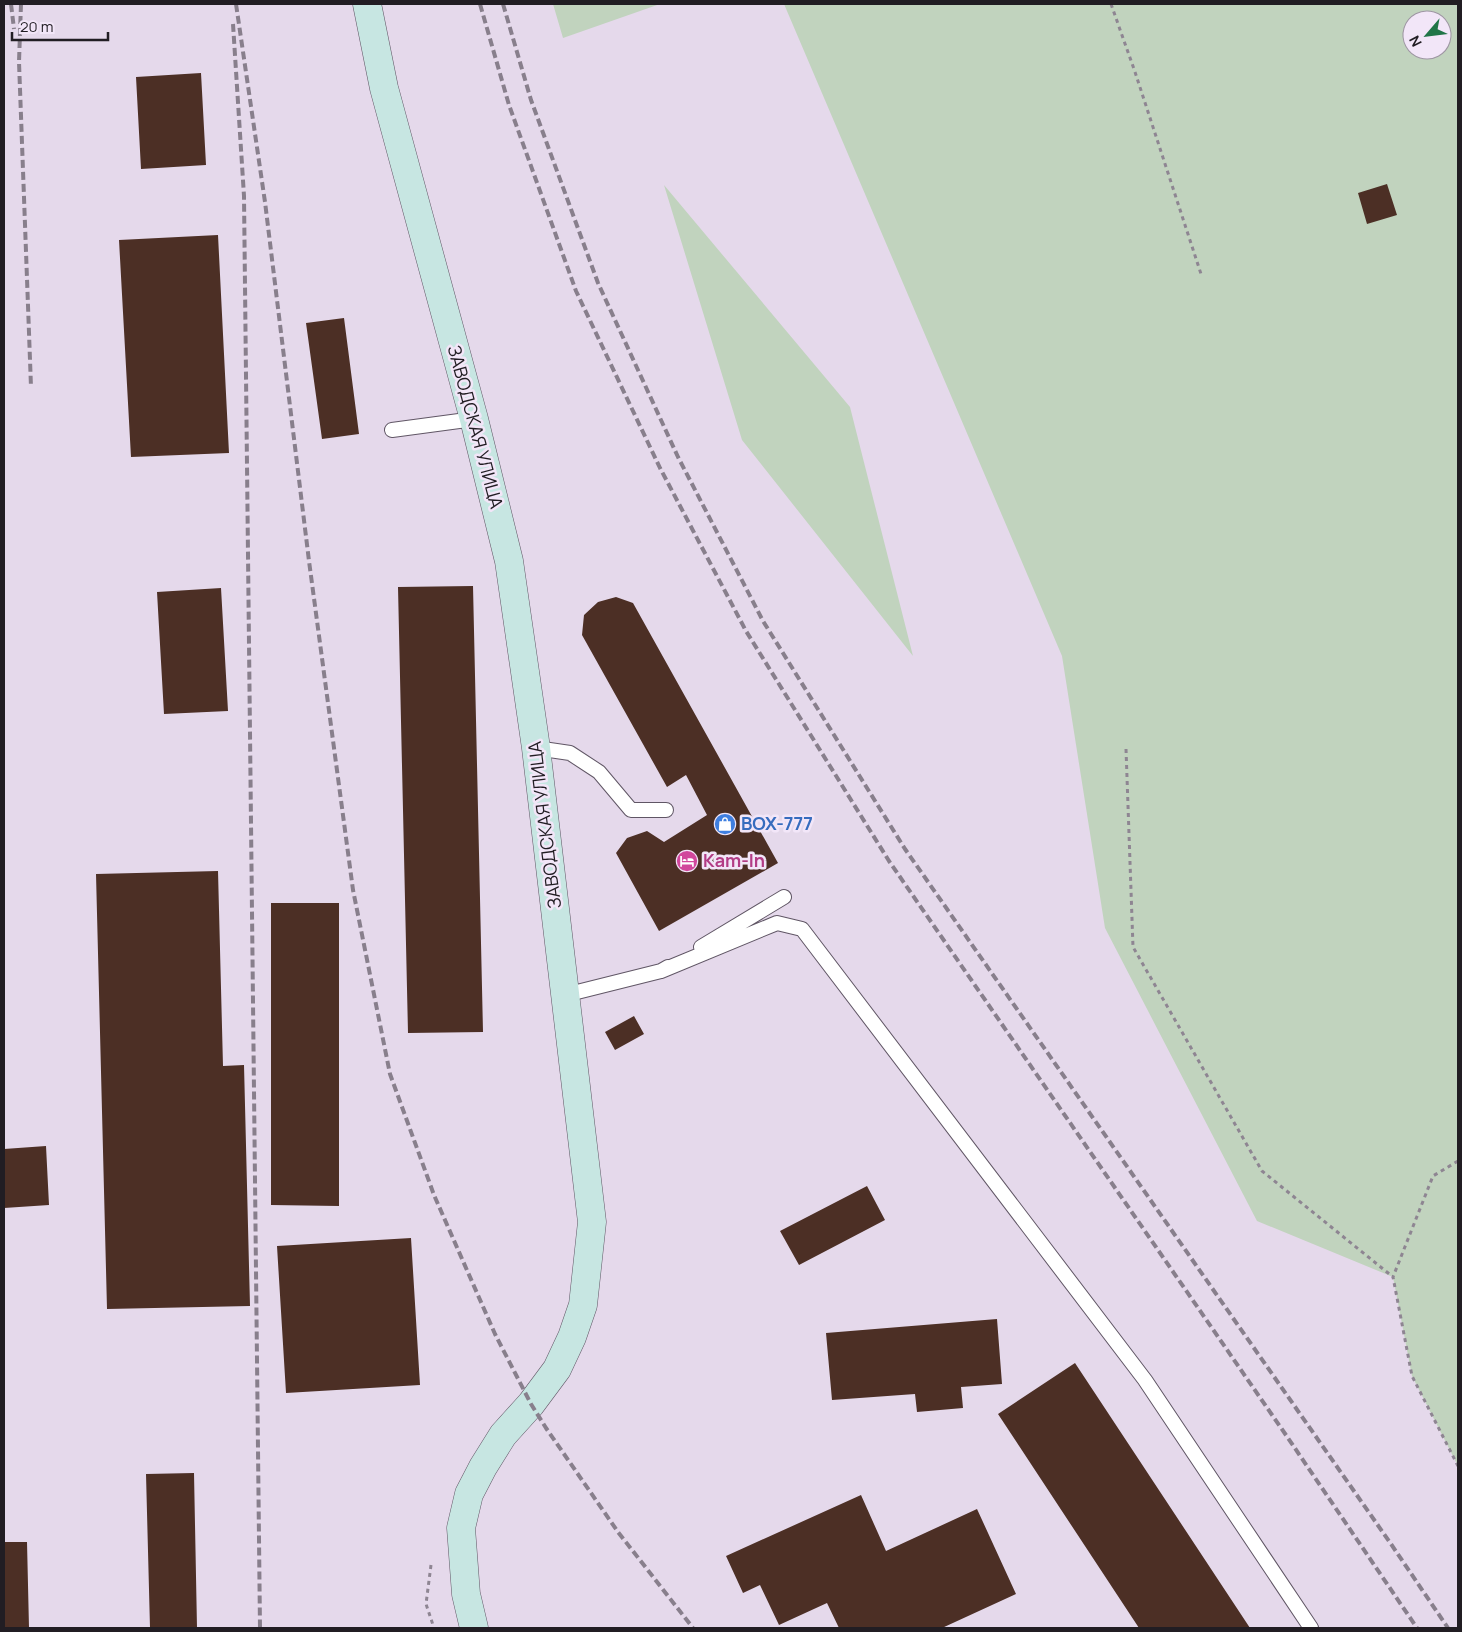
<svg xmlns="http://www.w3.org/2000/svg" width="1462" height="1632" viewBox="0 0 1462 1632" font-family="Manrope,sans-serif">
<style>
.green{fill:#c1d3be;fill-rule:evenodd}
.building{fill:#4c2f25}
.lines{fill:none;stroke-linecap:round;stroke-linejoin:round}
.lane-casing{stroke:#605665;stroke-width:16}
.secondary-casing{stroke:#605665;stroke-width:29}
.path{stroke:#8e8592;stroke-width:3;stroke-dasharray:4 4;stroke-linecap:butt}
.lane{stroke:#fff;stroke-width:14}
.secondary{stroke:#c7e6e2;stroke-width:28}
.rail{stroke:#887f8c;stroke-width:4;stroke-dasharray:8 4;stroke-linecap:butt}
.labels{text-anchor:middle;stroke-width:5;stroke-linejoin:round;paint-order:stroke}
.street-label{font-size:18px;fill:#211d23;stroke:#f2e6f8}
.shop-label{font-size:18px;font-weight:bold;fill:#366cbe;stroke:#f2e6f8;text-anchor:start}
.hotel-label{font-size:18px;font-weight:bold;fill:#b23c85;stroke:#f2e6f8;text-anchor:start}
</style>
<rect width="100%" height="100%" fill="#e5d9eb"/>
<!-- green -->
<path class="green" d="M553,4H660L563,38Z
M784,4H1458V1466L1412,1376L1393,1277L1257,1221L1105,928L1062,656ZM1412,20H1442V50H1412Z
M664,185L850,407L913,656L742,440Z"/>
<!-- building -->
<path class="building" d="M201,73L206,165L141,169L136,77Z
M1387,184L1397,215L1367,224L1358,193Z
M218,235L229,453L131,457L119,240Z
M344,318L359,434L322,439L306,323Z
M473,586L483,1032L408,1033L398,587Z
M221,588L228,711L164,714L157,592Z
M616,597L633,603L778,863L659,931L616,853L627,838L647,831L664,842L707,815L686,775L667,787L582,635L584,615L598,602Z
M218,871L223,1066L244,1065L250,1306L107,1309L96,874Z
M271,903H339V1206L271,1205Z
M634,1016L644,1034L615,1050L605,1032Z
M46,1146L49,1205L4,1208V1149Z
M867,1186L885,1220L799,1265L780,1231Z
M411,1238L420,1385L286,1393L277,1246Z
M997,1319L1002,1384L961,1387L963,1408L917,1412L915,1394L832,1400L826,1333Z
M1075,1363L1250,1628H1139L998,1414Z
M194,1473L197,1628H150L146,1474Z
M861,1495L886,1551L977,1509L1016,1594L942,1628H839L827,1603L779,1625L760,1585L743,1593L726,1556Z
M4,1542H27L29,1628H4Z"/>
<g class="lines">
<!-- lane casing -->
<g class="lane-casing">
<path id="lane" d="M392,430L474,419
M536,748L570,753L599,772L631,810H666
M701,947L784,897
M661,971L777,923L802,929L1145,1380L1311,1628
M565,995L661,971L668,967"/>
</g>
<!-- secondary casing -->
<g class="secondary-casing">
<path id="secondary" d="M367,4L384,88L474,419L509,561L536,748L592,1222L583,1305L572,1337L557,1369L531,1404L503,1435L483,1467L469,1494L461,1528L466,1594L474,1628"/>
</g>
<!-- path -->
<path class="path" d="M1111,4L1135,72L1202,277
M1126,749L1133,947L1262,1171L1393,1277
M1458,1161L1433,1176L1393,1277L1412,1376L1458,1466
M431,1565L426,1604L434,1628"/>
<!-- lane -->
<use href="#lane" class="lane"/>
<!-- secondary -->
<use href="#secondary" class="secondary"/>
<!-- rail -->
<path class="rail" d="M11,4L14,29
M21,4L19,62L31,387
M236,4L265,202L309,561L353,890L390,1074L434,1195L495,1334L531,1404L546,1428L618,1532L693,1628
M480,4L509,105L576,291L660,468L746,631L889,861L1288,1438L1417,1628
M503,4L531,100L598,283L678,457L763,621L905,849L1391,1544L1448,1628
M233,24L244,196L260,1628"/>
</g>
<!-- icons -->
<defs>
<g id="shop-disc" transform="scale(1.125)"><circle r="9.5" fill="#3f7fe0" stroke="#f2e6f8"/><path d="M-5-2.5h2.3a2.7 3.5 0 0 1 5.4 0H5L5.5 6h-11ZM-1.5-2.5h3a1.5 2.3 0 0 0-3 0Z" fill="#fff"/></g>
<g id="hotel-disc" transform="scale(1.125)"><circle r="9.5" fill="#d1479c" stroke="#f2e6f8"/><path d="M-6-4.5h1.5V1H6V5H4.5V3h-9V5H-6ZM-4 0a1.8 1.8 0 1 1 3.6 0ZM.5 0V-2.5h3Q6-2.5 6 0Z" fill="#fff"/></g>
</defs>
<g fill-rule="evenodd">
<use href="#shop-disc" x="725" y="824"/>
<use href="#hotel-disc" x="687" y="861"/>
</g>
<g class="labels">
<!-- street labels -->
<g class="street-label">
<text transform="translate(475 427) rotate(75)" y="6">ЗАВОДСКАЯ УЛИЦА</text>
<text transform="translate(545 825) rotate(-97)" y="6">ЗАВОДСКАЯ УЛИЦА</text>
</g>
<!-- shop labels -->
<g class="shop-label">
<text x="741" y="830">ВОХ-777</text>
</g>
<!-- hotel labels -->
<g class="hotel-label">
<text x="703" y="867">Kam-In</text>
</g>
</g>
<!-- border -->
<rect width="1462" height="1632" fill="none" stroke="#211d23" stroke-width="10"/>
<!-- north arrow -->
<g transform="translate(1427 35) rotate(242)"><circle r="24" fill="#f2e6f8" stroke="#9e96a3"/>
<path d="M0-4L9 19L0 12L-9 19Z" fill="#207547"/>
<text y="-8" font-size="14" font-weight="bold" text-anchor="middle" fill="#211d23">N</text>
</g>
<!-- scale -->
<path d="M12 32v8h96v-8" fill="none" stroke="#211d23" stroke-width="2.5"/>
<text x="20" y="32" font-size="15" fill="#211d23" stroke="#f2e6f8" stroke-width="4" paint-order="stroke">20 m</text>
</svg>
